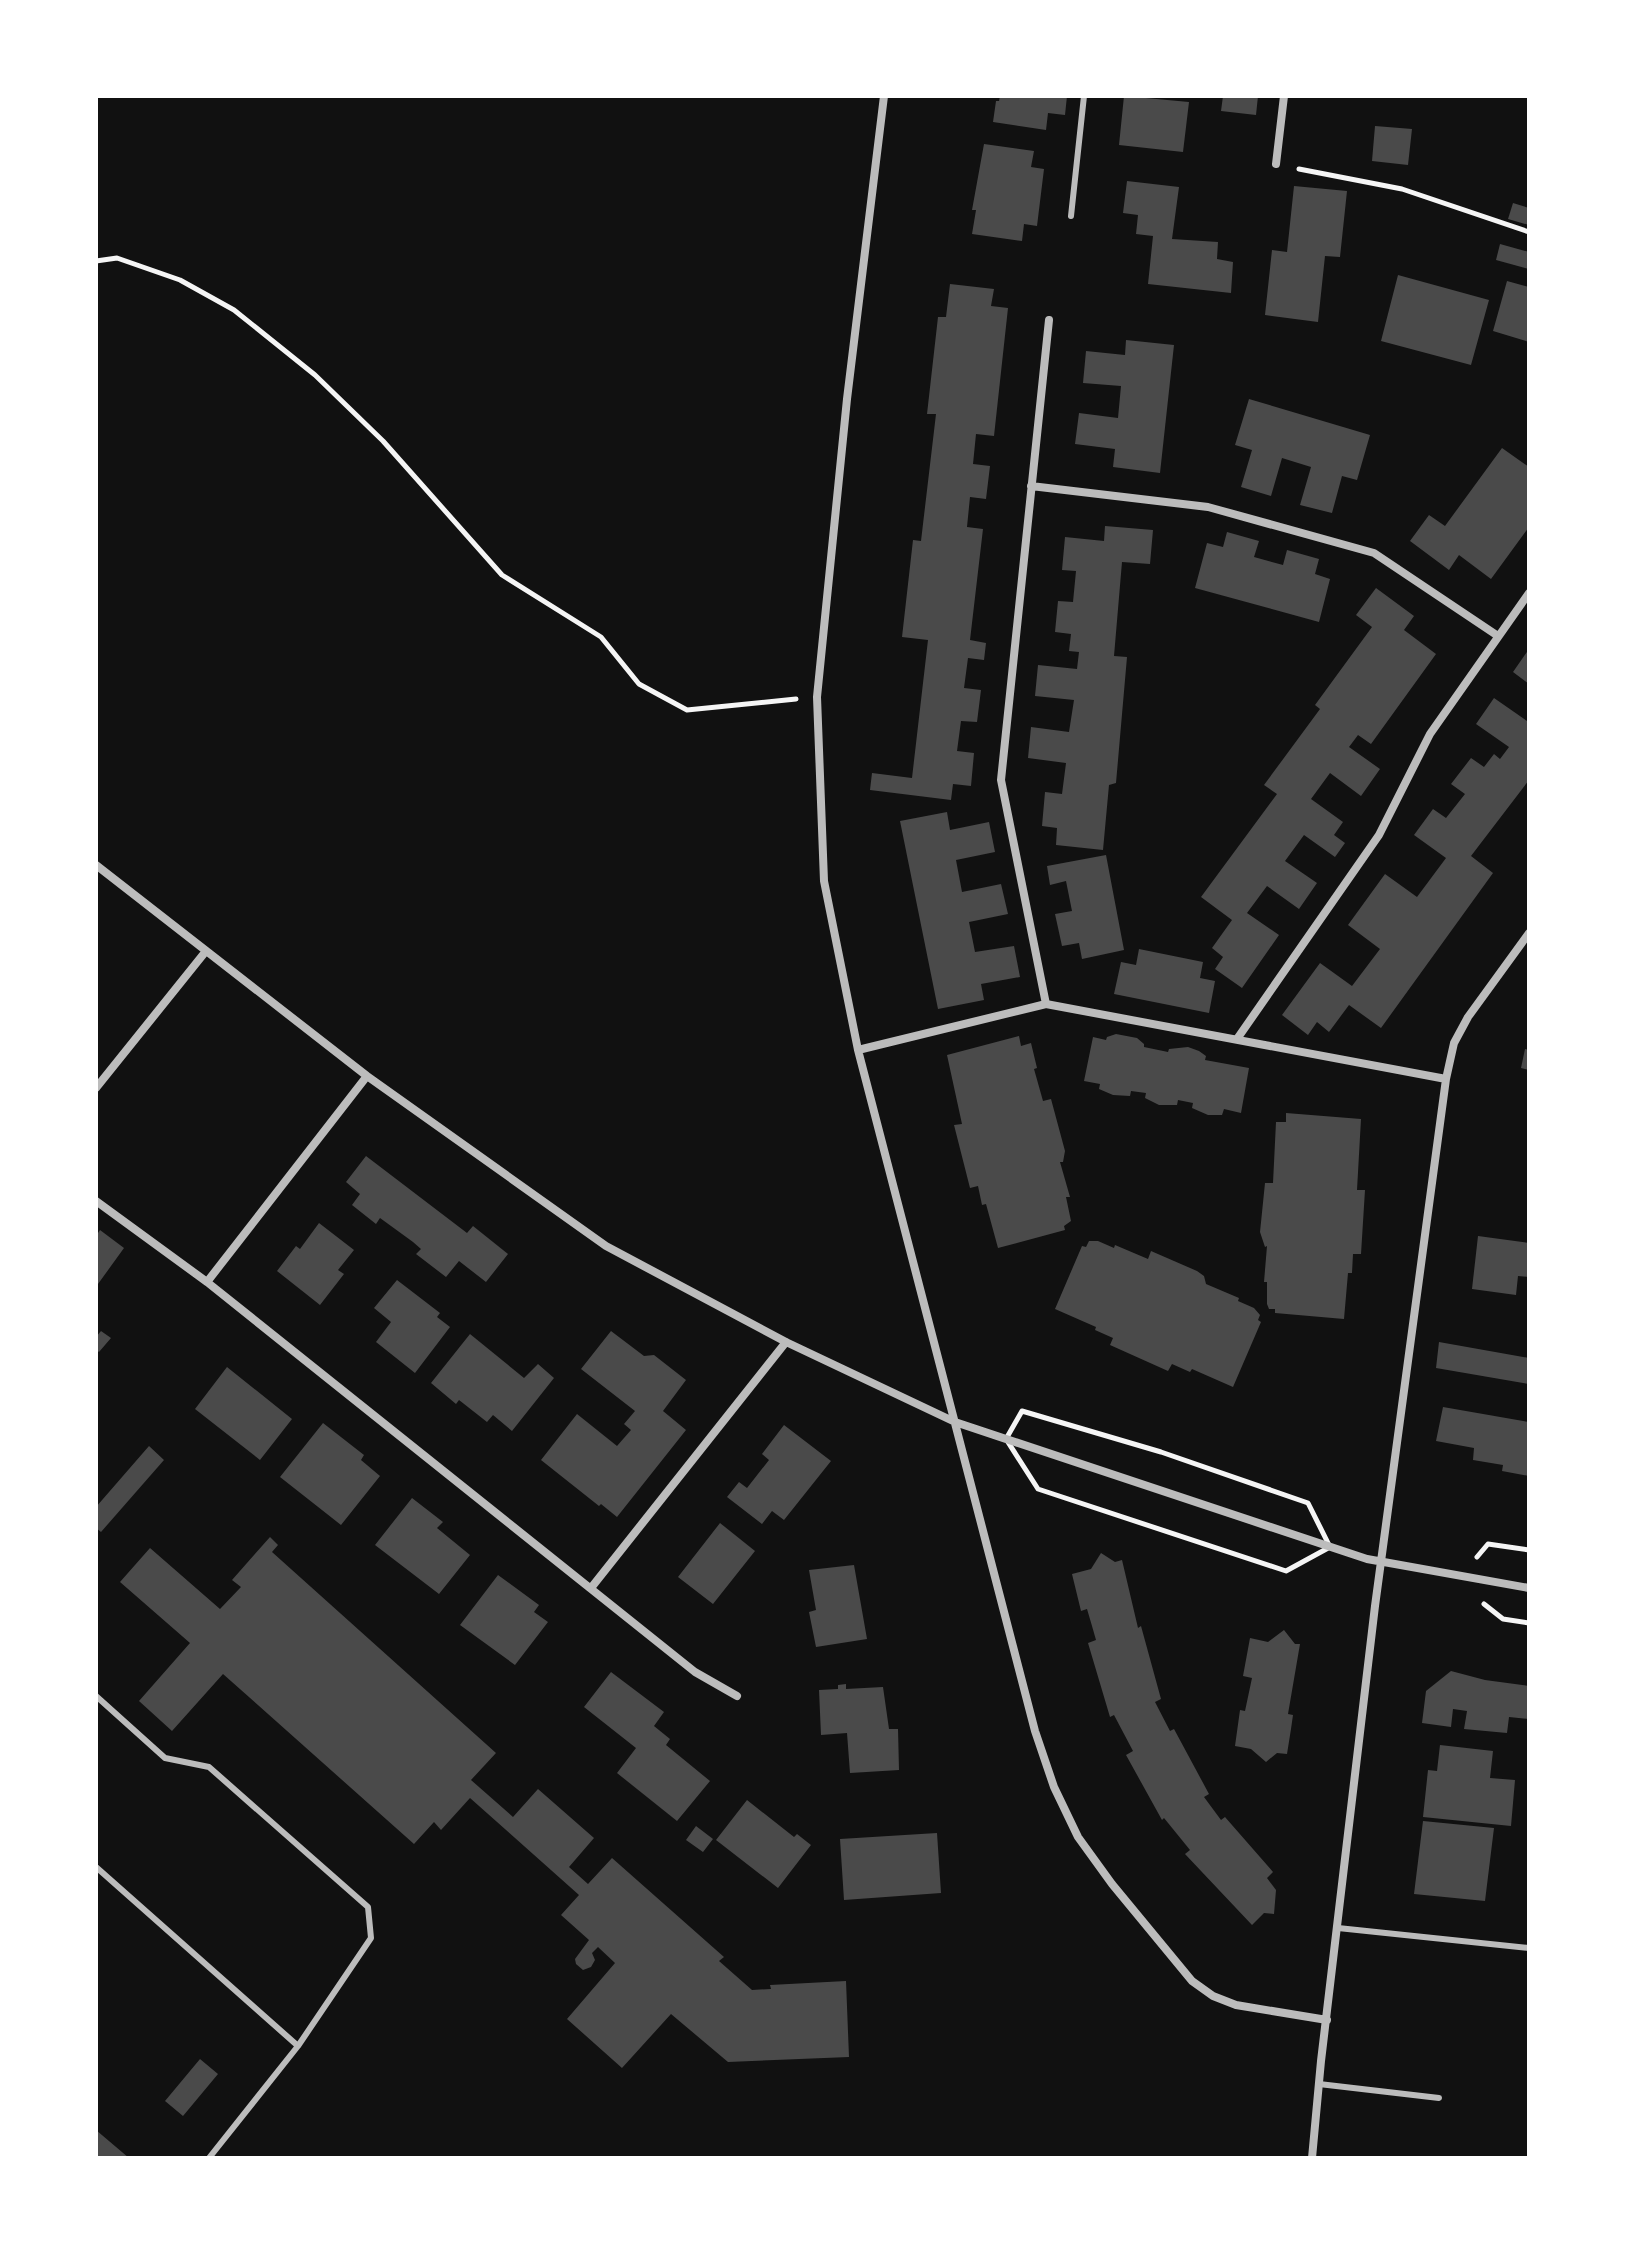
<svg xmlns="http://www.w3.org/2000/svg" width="1625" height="2254" viewBox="0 0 1625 2254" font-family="Montserrat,sans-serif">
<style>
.building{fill:#4a4a4a}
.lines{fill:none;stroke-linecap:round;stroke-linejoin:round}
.path{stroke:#f5f5f5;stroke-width:5}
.service{stroke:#bcbcbc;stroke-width:6}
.minor{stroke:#bcbcbc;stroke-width:8}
</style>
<rect width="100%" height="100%" fill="#111"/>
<!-- building -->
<path class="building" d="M1000,96H1067L1065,115L1048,113L1046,130L993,122L996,101H999Z
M1124,96L1189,102L1183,152L1119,145Z
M1223,96H1258L1256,115L1221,111Z
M1375,126L1412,129L1408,165L1372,161Z
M984,144L1034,151L1031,167L1044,169L1037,226L1024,224L1022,241L972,234L976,210H972Z
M1127,181L1179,187L1172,239L1218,242L1217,259L1233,262L1231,293L1148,284L1153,236L1136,234L1138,215L1123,213Z
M1294,186L1347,191L1340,257L1325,256L1318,322L1265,315L1272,250L1287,252Z
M1513,203L1529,208V225L1508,219Z
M1500,244L1529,252V269L1496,260Z
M1398,275L1489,300L1471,365L1381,341Z
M1507,281L1529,287V342L1493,331Z
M950,284L994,289L991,306L1008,308L994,436L976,434L973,464L990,466L986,499L970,497L967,527L983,529L970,640L986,643L984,660L968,658L964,688L981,690L977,722L961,721L957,751L974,753L971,786L953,784L951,800L870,790L872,773L912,778L928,640L902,637L913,540L921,541L936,414H927L938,317H946Z
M1126,340L1174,345L1160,473L1113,467L1115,449L1075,444L1079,413L1118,418L1121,386L1083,383L1086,351L1125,355Z
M1249,399L1370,435L1357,480L1342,476L1332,513L1300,505L1311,467L1282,458L1271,496L1241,487L1252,450L1235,445Z
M1502,448L1529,467V527L1491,579L1459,555L1449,570L1410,541L1429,515L1445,526Z
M1105,526L1153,530L1150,564L1122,562L1114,656L1127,657L1116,783L1109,785L1103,850L1056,845L1057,828L1042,826L1045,792L1062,794L1066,763L1028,758L1031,727L1069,732L1074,700L1035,696L1038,665L1077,669L1079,652L1069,651L1071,634L1055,632L1058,601L1073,602L1076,571L1062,570L1065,537L1104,541Z
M1227,532L1259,541L1254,557L1283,565L1287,550L1319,559L1315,574L1330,579L1319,622L1195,588L1207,543L1223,547Z
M1376,588L1414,616L1404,630L1436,654L1371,744L1358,735L1349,747L1380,769L1361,796L1330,773L1311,799L1343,822L1334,835L1345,843L1335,857L1304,835L1285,861L1317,883L1299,909L1267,886L1247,913L1279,935L1242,988L1215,969L1223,957L1212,948L1232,920L1201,897L1277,794L1264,785L1320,709L1315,705L1372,627L1356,615Z
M1529,649V684L1513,672Z
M1494,698L1527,721L1529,718V780L1471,856L1493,873L1381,1028L1349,1005L1329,1032L1317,1022L1308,1035L1282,1015L1320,963L1352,986L1380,949L1348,925L1385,874L1417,897L1446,858L1414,835L1433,809L1446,818L1465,794L1451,784L1471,758L1484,767L1494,754L1500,759L1509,747L1476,724Z
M947,812L950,830L989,822L995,852L956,860L962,892L1001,884L1008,914L969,922L975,952L1014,946L1020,977L981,984L984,1000L938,1009L900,821Z
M1106,855L1124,950L1082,959L1079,943L1062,946L1055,914L1072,911L1066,881L1050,885L1047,866Z
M1139,949L1203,962L1200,978L1215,981L1209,1013L1114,994L1121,962L1136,965Z
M1116,1034L1137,1038L1144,1044V1047L1168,1052L1169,1049L1188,1047L1199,1051L1206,1056L1205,1060L1249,1068L1241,1113L1224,1109L1222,1115H1208L1192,1108L1193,1103L1178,1100L1177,1105H1159L1145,1098L1146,1093L1131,1091L1130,1096L1113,1095L1099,1089L1100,1084L1084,1081L1093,1037L1106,1040L1107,1037Z
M1019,1036L1021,1046L1031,1043L1037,1068L1034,1069L1043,1101L1051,1099L1065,1151L1063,1162H1060L1070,1197H1066L1071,1221L1064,1226L1065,1230L998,1248L986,1204L982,1205L978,1186L970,1188L954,1125L962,1124L947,1055Z
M1525,1049L1529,1050V1070L1521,1068Z
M1286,1113L1361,1119L1357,1190H1365L1361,1254H1353L1352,1273H1348L1344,1319L1275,1313V1309H1269L1267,1304V1282H1264L1267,1246L1265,1247L1260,1232L1265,1183H1273L1276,1122H1286Z
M366,1156L467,1233L473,1226L508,1254L486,1282L459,1261L446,1277L416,1254L421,1249L413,1242L380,1218L376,1224L352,1205L360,1194L346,1182Z
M319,1223L354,1250L338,1270L344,1274L320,1305L277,1271L296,1246L300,1249Z
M100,1230L124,1248L98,1284L96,1282V1236Z
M1478,1236L1529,1243V1277L1518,1276L1516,1295L1472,1289Z
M1089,1241H1098L1114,1248L1115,1245L1148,1259L1151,1251L1197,1271L1204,1276L1206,1284L1239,1298L1238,1301L1254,1308L1260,1315L1258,1320L1261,1322L1233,1387L1192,1369L1190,1372L1172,1364L1168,1371L1110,1345L1113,1338L1095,1330L1096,1327L1055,1309L1082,1246L1086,1247Z
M397,1280L440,1313L437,1317L450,1327L415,1373L376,1342L391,1322L374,1308Z
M101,1331L111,1338L99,1352L96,1350V1337Z
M611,1331L644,1356L654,1355L686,1380L663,1411L686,1430L617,1517L601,1504L599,1506L541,1460L577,1414L617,1446L631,1430L624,1424L635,1411L581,1369Z
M470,1334L524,1378L538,1364L554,1378L512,1431L493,1415L487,1422L459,1400L456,1404L431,1383Z
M1439,1342L1529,1358V1384L1436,1368Z
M227,1367L292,1419L260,1460L195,1409Z
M1443,1407L1529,1422V1476L1502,1471L1503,1465L1473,1460L1474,1448L1436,1441Z
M323,1423L364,1455L361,1460L380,1476L341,1525L280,1477Z
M784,1425L831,1461L784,1520L772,1511L762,1524L727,1497L739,1482L747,1488L769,1460L762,1454Z
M149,1446L164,1460L101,1532L96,1528V1507Z
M412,1498L443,1522L437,1528L470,1555L439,1594L375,1545Z
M720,1523L755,1551L713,1604L678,1577Z
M270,1537L278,1545L272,1552L496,1753L471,1780L513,1817L538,1789L594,1838L569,1867L588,1884L612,1858L724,1957L719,1961L752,1990L771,1989L770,1985L846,1981L849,2057L728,2062L671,2014L622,2068L567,2019L615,1963L598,1947L592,1953L595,1960L591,1967L583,1970L576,1964L575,1959L589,1940L561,1915L579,1895L470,1798L441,1830L434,1822L414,1844L223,1674L172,1731L139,1701L190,1643L120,1582L150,1548L220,1609L241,1587L232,1580Z
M1101,1553L1115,1562L1122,1560L1138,1628L1141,1626L1161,1699L1155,1702L1170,1731L1174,1729L1209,1794L1204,1797L1221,1820L1225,1817L1273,1872L1267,1878L1276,1890L1274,1914L1264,1913L1252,1925L1185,1854L1190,1850L1164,1818L1162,1820L1126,1755L1133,1751L1114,1715L1110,1717L1088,1643L1096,1640L1092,1626L1087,1609L1081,1611L1072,1574L1091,1569Z
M854,1565L867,1639L816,1647L809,1612L816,1610L809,1570Z
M498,1575L539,1605L534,1612L548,1622L515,1665L460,1625Z
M1284,1630L1295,1644H1300L1288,1714L1293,1715L1291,1729L1287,1754L1277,1753L1266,1762L1251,1749L1235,1746L1240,1710L1245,1711L1252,1678L1243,1676L1250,1638L1268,1642Z
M1451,1671L1485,1680L1529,1686V1719L1509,1717L1507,1733L1464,1729L1467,1711L1453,1709L1451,1727L1422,1723L1426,1691Z
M611,1672L664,1712L654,1726L670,1739L666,1745L710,1781L677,1821L617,1773L636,1748L584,1707Z
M846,1684V1689L883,1687L889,1729H898L899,1770L850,1773L847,1733L821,1735L819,1690L838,1689V1685Z
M1440,1745L1493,1751L1490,1778L1515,1780L1511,1826L1423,1817L1428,1770L1437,1771Z
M747,1800L794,1837L797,1834L811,1845L778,1888L716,1840Z
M1423,1821L1494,1828L1485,1901L1414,1894Z
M696,1826L713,1839L703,1852L686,1840Z
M937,1833L941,1893L844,1900L840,1839Z
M200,2059L218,2074L183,2116L165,2101Z
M96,2130L129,2158H96Z"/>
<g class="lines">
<!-- path -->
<path class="path" d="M1299,169L1402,189L1529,232
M96,261L117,258L180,280L234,310L315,375L383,441L502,575L601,637L639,684L687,710L796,699
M1022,1411L1161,1452L1308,1503L1330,1547L1286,1571L1038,1489L1006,1439Z
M1477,1557L1488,1544L1529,1550
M1484,1604L1503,1619L1529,1623"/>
<!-- service -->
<path class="service" d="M1071,216L1084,96
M96,1696L165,1758L209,1767L368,1907L371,1938L298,2046L209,2158
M96,1867L298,2046
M1338,1928L1529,1948
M1319,2084L1439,2098"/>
<!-- minor -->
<path class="minor" d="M884,96L847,399L817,697L824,881L858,1050L1035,1731L1054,1787L1078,1837L1112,1884L1192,1981L1213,1996L1236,2005L1327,2020
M1276,164L1284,96
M1031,486L1208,507L1374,553L1498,636
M96,865L367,1076L606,1246L786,1342L955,1422L1367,1559L1529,1588
M1046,1004L1001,780L1049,320
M1237,1039L1379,835L1430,734L1529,593
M858,1050L1046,1004L1446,1079
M96,1088L206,951
M96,1201L207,1282L695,1672L737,1696
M207,1282L367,1076
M591,1588L786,1342
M1312,2158L1321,2061L1375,1606L1446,1079L1454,1043L1468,1017L1529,933"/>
</g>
<!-- border -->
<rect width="1625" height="2254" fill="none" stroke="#ffffff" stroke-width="196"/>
</svg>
